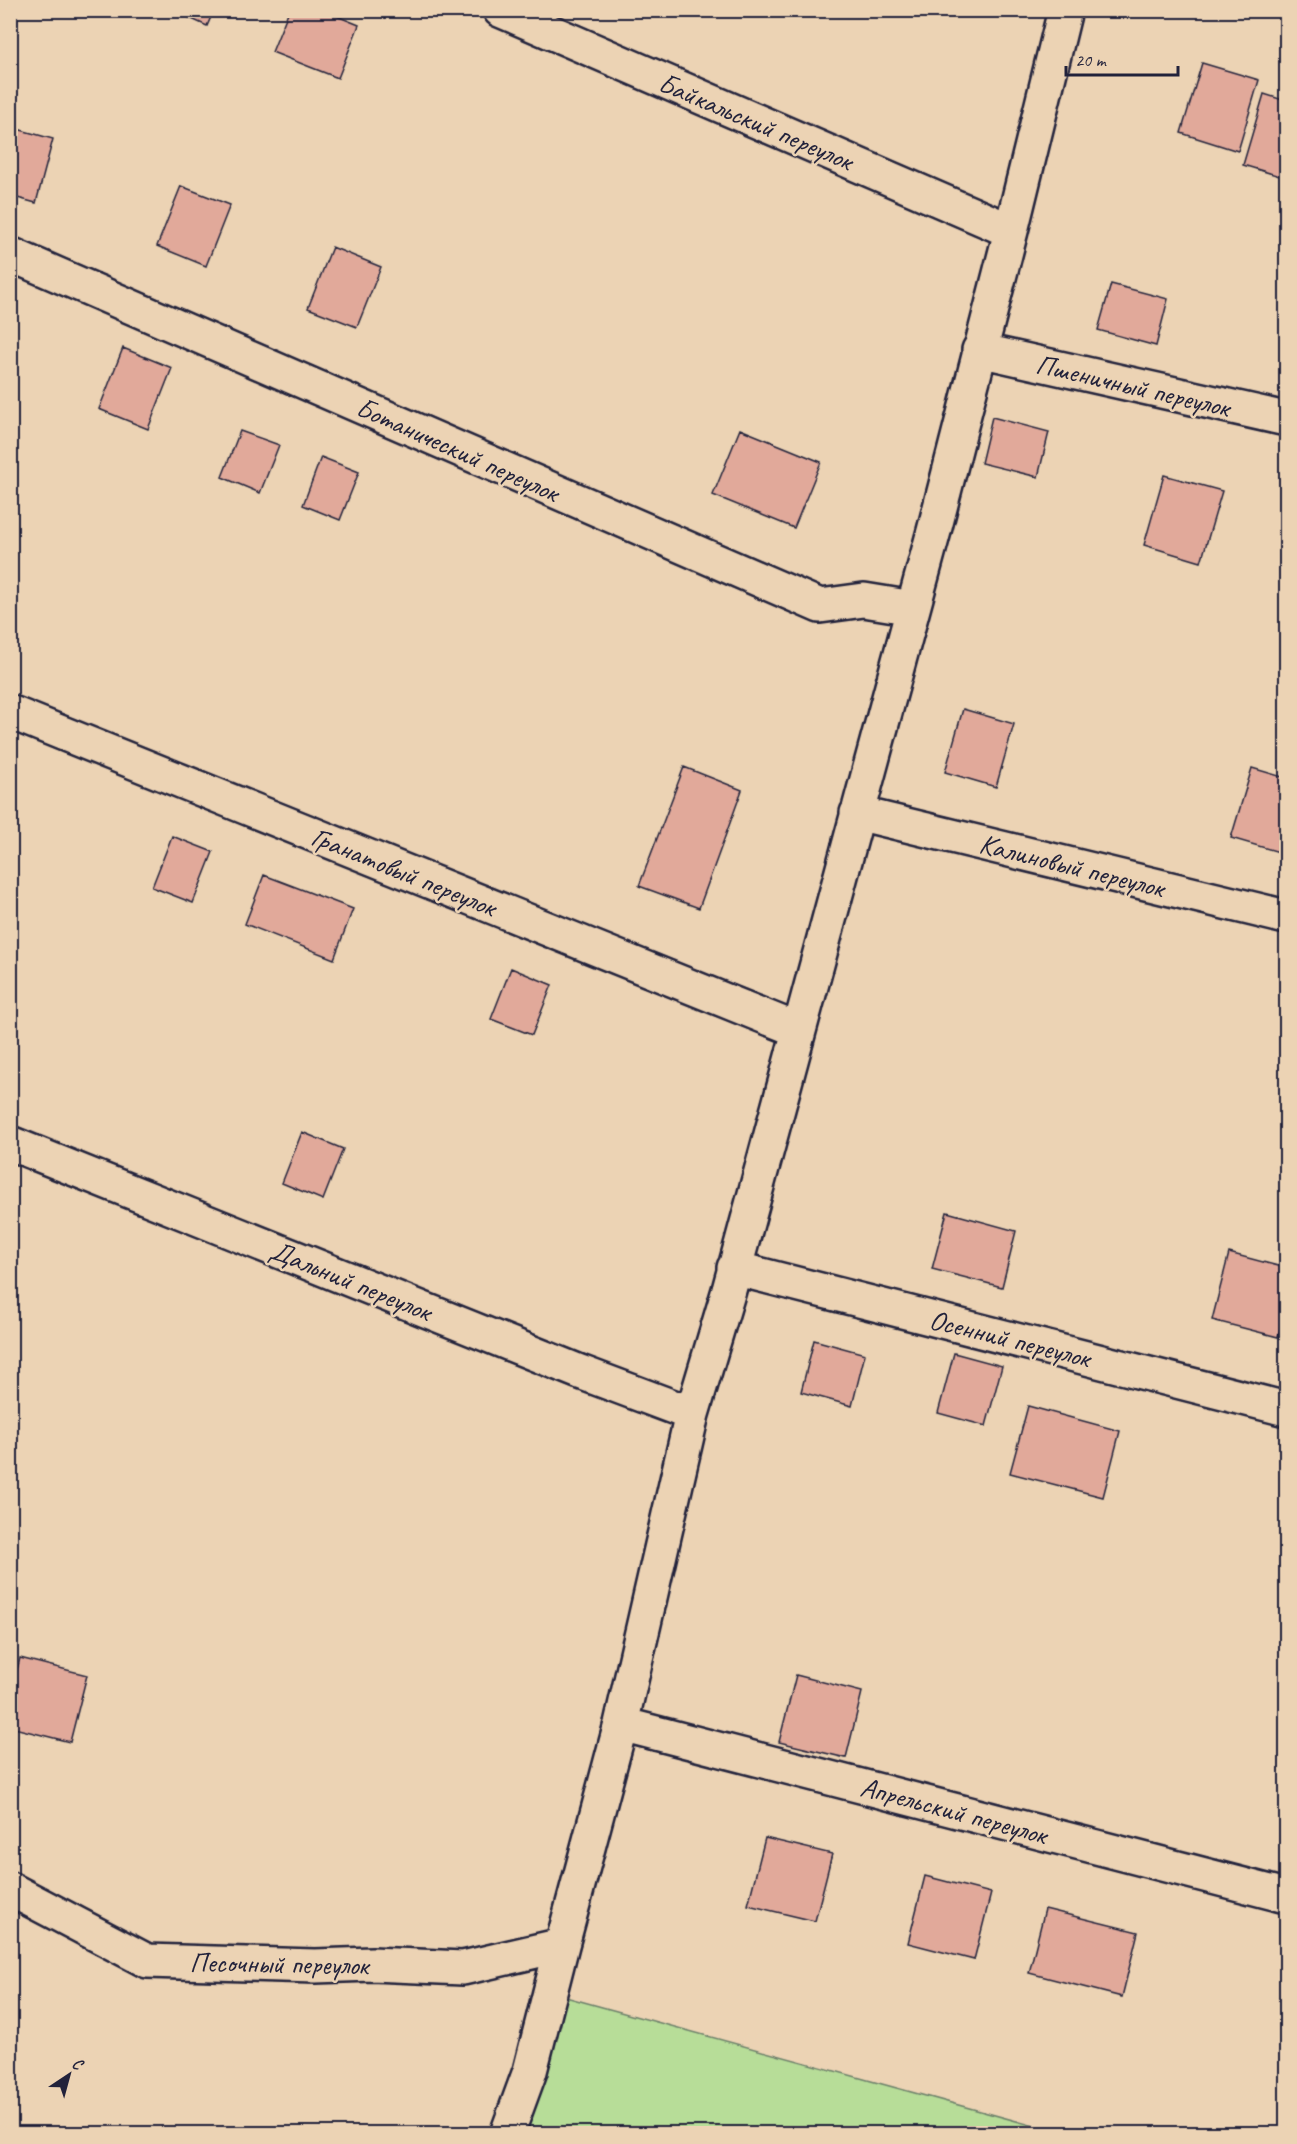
<svg xmlns="http://www.w3.org/2000/svg" width="1297" height="2144" viewBox="0 0 1297 2144" font-family="Caveat,sans-serif">
<style>
.green{fill:#b7dd98;stroke:#6c806a;stroke-width:1.5}
.building{fill:#e1a99a;stroke:#22223b;stroke-width:1.5}
.lines{fill:none;stroke-linecap:round;stroke-linejoin:round}
.minor-casing{stroke:#22223b;stroke-width:38}
.minor{stroke:#ecd3b4;stroke-width:33}
.labels{text-anchor:middle;stroke-width:5;stroke-linejoin:round;paint-order:stroke}
.street-label{font-size:28px;fill:#22223b;stroke:#ecd3b4}
</style>
<rect width="100%" height="100%" fill="#ecd3b4"/>
<filter id="ink" filterUnits="userSpaceOnUse"><feTurbulence type="fractalNoise" baseFrequency=".0167" numOctaves="2"/><feDisplacementMap in="SourceGraphic" scale="12" xChannelSelector="R" yChannelSelector="G"/><feConvolveMatrix kernelMatrix="1 2 1 2 8 2 1 2 1" color-interpolation-filters="sRGB"/></filter>
<g filter="url(#ink)">
<!-- green -->
<path class="green" d="M562,1996L1060,2133L523,2134Z"/>
<!-- building -->
<path class="building" d="M172,10H214L207,26Z
M289,10H322L359,25L338,78L272,52Z
M1202,63L1259,80L1238,151L1181,133Z
M1264,94L1286,101V178L1243,165Z
M10,127L53,139L36,203L10,196Z
M181,186L230,205L206,266L157,246Z
M332,247L381,267L357,327L308,308Z
M1111,284L1168,299L1156,346L1098,330Z
M123,348L172,368L148,429L99,409Z
M992,417L1049,432L1038,477L981,463Z
M740,429L821,462L794,528L713,495Z
M240,431L279,445L260,493L222,477Z
M321,457L359,472L340,520L303,505Z
M1164,475L1222,491L1201,562L1144,545Z
M963,709L1014,724L996,787L945,772Z
M684,767L742,790L699,908L639,886Z
M1252,768L1286,778V854L1231,838Z
M172,836L213,852L193,903L152,887Z
M264,875L353,909L334,959L245,924Z
M511,968L552,985L532,1035L491,1019Z
M302,1132L343,1149L323,1200L282,1183Z
M947,1212L1016,1231L1002,1287L932,1269Z
M1229,1253L1286,1268V1306L1278,1337L1212,1320Z
M814,1340L865,1354L852,1406L801,1392Z
M954,1353L1002,1366L986,1426L938,1413Z
M1028,1406L1120,1431L1103,1497L1010,1473Z
M20,1658L87,1675L70,1742L10,1727V1697Z
M796,1675L862,1692L846,1758L779,1742Z
M765,1838L832,1854L815,1921L748,1905Z
M925,1876L991,1893L974,1960L908,1943Z
M1045,1909L1138,1932L1122,1997L1029,1973Z"/>
<g class="lines">
<!-- minor casing -->
<g class="minor-casing">
<path id="minor" d="M500,10L1011,231
M10,254L820,606L864,600L913,608
M979,350L1286,419
M10,712L798,1030
M857,813L1286,917
M10,1143L580,1372L692,1414
M734,1268L1286,1409
M621,1724L1286,1896
M10,1889L147,1961L315,1966L372,1964L463,1968L562,1945
M507,2134L530,2071L562,1945L621,1724L692,1414L729,1290L934,531L1011,231L1065,10"/>
</g>
<!-- minor -->
<use href="#minor" class="minor"/>
</g>
</g>
<g class="labels">
<!-- street labels -->
<g class="street-label">
<text transform="translate(756 121) rotate(23)" y="10">Байкальский переулок</text>
<text transform="translate(1133 385) rotate(13)" y="10">Пшеничный переулок</text>
<text transform="translate(458 449) rotate(24)" y="10">Ботанический переулок</text>
<text transform="translate(1072 865) rotate(14)" y="10">Калиновый переулок</text>
<text transform="translate(404 871) rotate(22)" y="10">Гранатовый переулок</text>
<text transform="translate(351 1280) rotate(22)" y="10">Дальний переулок</text>
<text transform="translate(1010 1338) rotate(14)" y="10">Осенний переулок</text>
<text transform="translate(954 1810) rotate(15)" y="10">Апрельский переулок</text>
<text transform="translate(279 1963) rotate(1)" y="10">Песочный переулок</text>
</g>
</g>
<!-- margin -->
<rect width="1297" height="2144" fill="none" stroke="#ecd3b4" stroke-width="36"/>
<rect x="18" y="18" width="1261" height="2108" fill="none" stroke="#22223b" stroke-width="2" filter="url(#ink)"/>
<!-- north arrow -->
<g transform="translate(69 2075) rotate(36)" stroke="#ecd3b4" stroke-width="4.5" paint-order="stroke">
<path d="M0-4.5L10 22L0 15L-10 22Z" fill="#22223b"/>
<text y="-9" font-size="16" font-weight="bold" text-anchor="middle" fill="#22223b">С</text>
</g>
<!-- scale -->
<path d="M1066 66v9h112v-9" fill="none" stroke="#22223b" stroke-width="3"/>
<text x="1075" y="66" font-size="18" fill="#22223b" stroke="#ecd3b4" stroke-width="4.5" paint-order="stroke">20 m</text>
</svg>
